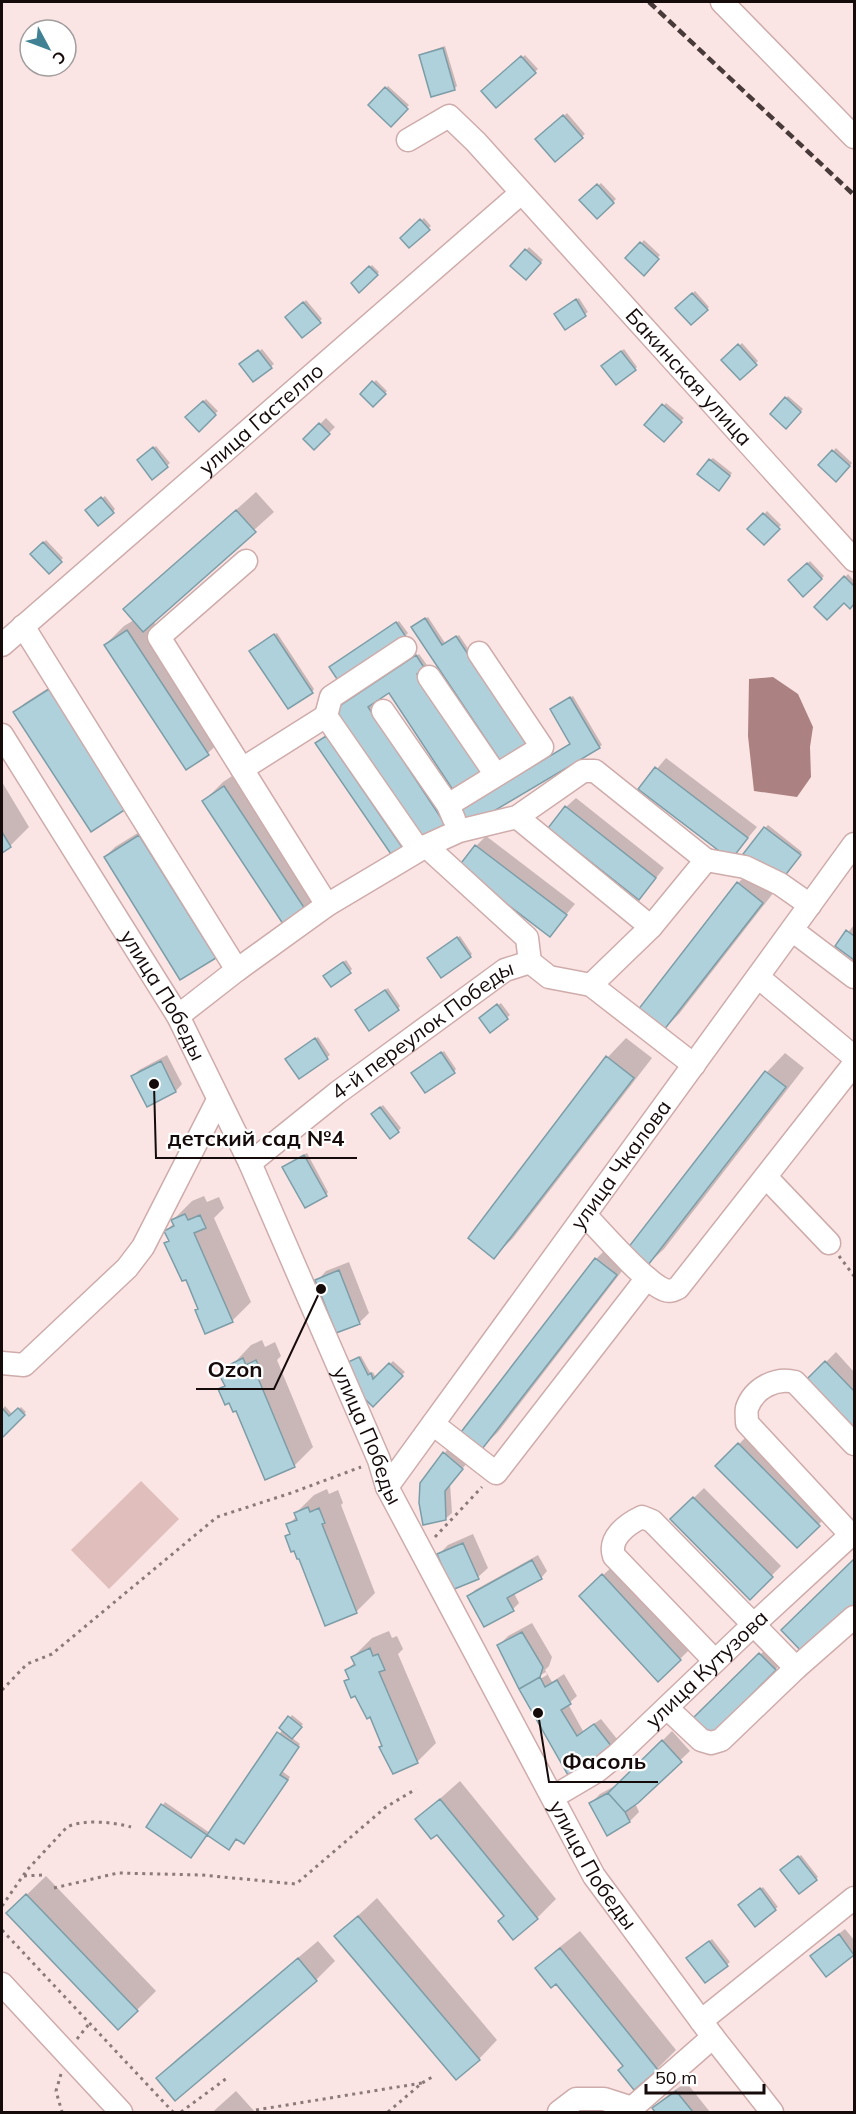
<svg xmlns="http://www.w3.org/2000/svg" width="856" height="2114" viewBox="0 0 856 2114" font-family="Mulish,sans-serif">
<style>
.green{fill:#e0bebc}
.water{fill:#ab8281}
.shadow{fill:#0003;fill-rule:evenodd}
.building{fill:#afd1db;stroke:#7c9da7;stroke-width:1.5}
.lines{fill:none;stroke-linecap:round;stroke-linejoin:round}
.minor-casing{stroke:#ceacab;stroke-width:25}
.path{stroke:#8a7a79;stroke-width:3;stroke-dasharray:3 4.5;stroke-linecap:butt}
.minor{stroke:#fff;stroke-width:22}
.rail{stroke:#473a39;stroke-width:4.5;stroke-dasharray:9 4.5;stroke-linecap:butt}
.labels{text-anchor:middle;stroke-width:4.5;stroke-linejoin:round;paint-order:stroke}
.street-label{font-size:21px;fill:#160b0b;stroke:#fff}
.leader{fill:none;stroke:#160b0b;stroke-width:2}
.callout-dot{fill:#160b0b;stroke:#fff;stroke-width:2}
.callout-label{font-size:22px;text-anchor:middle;font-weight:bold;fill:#160b0b;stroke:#fff;stroke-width:4.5;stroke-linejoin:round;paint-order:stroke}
</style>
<rect width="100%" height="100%" fill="#fbe5e4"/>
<!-- green -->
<path class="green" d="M141,1481L179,1519L109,1589L71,1550Z"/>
<!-- water -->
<path class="water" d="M773,677L798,694L813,727L810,747L811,777L797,797L754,791L748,736L749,679Z"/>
<!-- shadow -->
<path class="shadow" d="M445,46L457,86L454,89L421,55L424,53Z
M525,55L538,69L497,106L483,91Z
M388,86L409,105L391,125L370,105Z
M567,113L585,134L555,160L537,139Z
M601,183L616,199L597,217L582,200Z
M424,218L431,226L409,246L402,238Z
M644,240L660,255L644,273L627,258Z
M529,247L543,260L526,278L512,266Z
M372,265L379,272L360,291L353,283Z
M695,291L709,307L691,323L677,308Z
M579,298L588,312L565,328L558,311Z
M306,300L322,319L303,336L287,318Z
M742,343L758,361L740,378L723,360Z
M262,349L274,364L253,380L241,365Z
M624,349L637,367L635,369L606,363Z
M376,380L387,391L373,405L362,394Z
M788,396L803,409L786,427L772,414Z
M206,399L218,411L199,429L187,417Z
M666,403L684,418L664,440L646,425Z
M326,418L335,427L314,448L305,439Z
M156,446L170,463L153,478L141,458Z
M836,448L852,463L836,480L820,465Z
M713,458L732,473L721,486L710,460Z
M256,492L274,512L153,621L227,735L208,753L105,645L124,626L134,620L125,609Z
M105,496L115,509L113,512L90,508Z
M767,511L781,525L764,543L750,529Z
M46,540L63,558L49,572L32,554Z
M810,561L824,576L804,595L790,580Z
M848,574L854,581V602L850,607L844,601L816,607Z
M428,617L445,643L459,635L529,740L416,624Z
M399,621L408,633L405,636L333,664Z
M277,633L314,689L312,692L254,648Z
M419,654L427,665L424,667L483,767L389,690L370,703L447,820L444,823L338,708Z
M59,681L135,798L15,712L25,703Z
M573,696L602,745L599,747L572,744L554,707Z
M329,735L406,846L403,849L320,741Z
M666,758L757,827L731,858L640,789Z
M244,768L325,892L306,911L204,801L223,782Z
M2,782L29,827L10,846L2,851Z
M576,798L664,868L648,888L566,807Z
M768,825L802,852L783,877L781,883L679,1014L660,1033L636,1015L738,883L758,863L765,828Z
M149,826L225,947L215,957L105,857L115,847Z
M486,836L575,904L549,935L476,846Z
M854,925V959L837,946Z
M460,936L472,954L470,956L432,955Z
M346,960L352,969L350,971L328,973Z
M388,988L400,1006L398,1009L360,1008Z
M501,1003L510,1015L490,1031L483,1016Z
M318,1037L330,1055L299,1077L289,1056Z
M626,1038L652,1058L513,1238L494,1257L608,1057Z
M444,1051L456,1069L454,1072L415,1070Z
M785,1053L804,1068L664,1249L645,1267L632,1258L498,1432L479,1451L596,1259L615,1240L628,1250L767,1072Z
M167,1055L182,1084L176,1091L147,1105L133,1076L139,1070Z
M383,1105L401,1128L398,1131L376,1111Z
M307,1153L328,1192L326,1195L287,1165Z
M204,1196L207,1202L219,1197L224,1208L214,1218L251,1302L232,1321L199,1308L186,1278L166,1243L170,1239L166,1231L174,1223L173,1220L192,1201Z
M349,1262L369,1313L360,1322L337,1331L317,1281L326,1271Z
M262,1340L265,1347L275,1342L281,1356L277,1360L313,1447L294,1466L220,1390L226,1384L222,1376L251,1345Z
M836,1352L854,1372V1433L805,1383Z
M361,1356L371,1374L373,1372L376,1378L393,1361L405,1372L373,1405L351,1361Z
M5,1406L13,1415L21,1407L26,1412L2,1435V1410Z
M748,1435L828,1515L797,1546L717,1466Z
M450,1446L468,1462L450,1483L452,1513L445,1519L422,1483Z
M704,1488L781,1566L750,1598L672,1519Z
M327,1489L329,1494L338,1490L343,1503L341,1505L375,1593L356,1612L300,1557L286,1536L291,1532L288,1525L297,1516L296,1513L314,1495Z
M473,1534L488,1568L478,1577L438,1555L448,1545Z
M538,1555L547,1571L541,1578L514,1593L519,1603L513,1609L485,1625L469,1596L475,1590Z
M854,1561V1605L805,1653L783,1630Z
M613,1566L689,1650L680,1659L591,1586Z
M532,1623L552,1657L549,1666L545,1670L552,1682L564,1674L577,1696L568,1704L583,1731L601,1719L617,1739L591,1761L569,1773L498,1646L508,1636ZM546,1672L547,1675L526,1687V1683Z
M389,1631L392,1638L397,1636L403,1649L398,1654L436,1743L417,1762L393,1772L381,1747L383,1745L370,1715L346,1682L350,1677L347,1670L355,1662L353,1657L372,1638Z
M770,1645L785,1660L709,1736L694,1720Z
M292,1715L303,1724L291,1737L300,1744L282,1771L290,1777L247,1840L236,1837L228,1848L207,1833L194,1853L148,1827L165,1802L210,1833L283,1729L281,1728Z
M672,1731L690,1751L635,1803L639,1812L630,1821L591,1803L600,1794L620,1783Z
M460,1781L556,1899L537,1918L506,1916L438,1833L417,1819Z
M801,1855L818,1877L816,1879L785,1867Z
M46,1876L156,1991L119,2028L8,1913Z
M763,1887L778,1907L775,1909L742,1902Z
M377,1898L497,2040L479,2059L336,1936Z
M845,1929L854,1940V1953L827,1975L818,1950Z
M580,1931L676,2050L657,2069L624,2066L556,1982L537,1968L556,1950Z
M712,1939L730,1962L706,1981L691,1956Z
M318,1941L335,1961L316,1980L176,2098L158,2078L177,2059Z
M686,2082L710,2112H657L654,2108L663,2099Z
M236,2091L255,2112H213L217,2108Z"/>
<!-- building -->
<path class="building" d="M443,48L455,90L431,97L419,55Z
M521,56L536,73L496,108L481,91Z
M385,87L408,109L391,127L368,105Z
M563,115L583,138L555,162L535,139Z
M597,184L614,203L597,219L579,200Z
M420,219L430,230L409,248L400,238Z
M640,242L659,259L644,276L625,258Z
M525,249L541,263L526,280L510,266Z
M369,266L378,275L359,293L351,283Z
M692,293L708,310L691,325L675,308Z
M576,299L586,316L565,330L554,314Z
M303,302L321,323L302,338L285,317Z
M738,344L757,365L740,380L721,360Z
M258,350L272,368L253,382L239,364Z
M621,351L636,370L616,385L601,366Z
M372,381L386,394L373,407L360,394Z
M785,397L801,412L786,429L770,414Z
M203,401L216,415L199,432L185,417Z
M662,404L682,422L664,442L644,425Z
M319,423L330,434L314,450L303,439Z
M153,447L168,467L152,480L137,460Z
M832,450L850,466L836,482L818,465Z
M709,459L730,476L719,491L697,474Z
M101,497L114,513L98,526L85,510Z
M236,510L256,532L143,632L123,609Z
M763,513L780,529L764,545L747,529Z
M43,542L62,562L49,574L30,554Z
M807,563L822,579L803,597L788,580Z
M844,576L854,586V604L850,609L844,603L827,620L814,607Z
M425,618L442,645L456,636L527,744L501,762L411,627Z
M396,622L406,637L339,682L329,667Z
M127,630L209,755L186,770L104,645Z
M274,634L313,693L288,709L249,651Z
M416,655L425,669L417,674L481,771L453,790L389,693L368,707L445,824L420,841L333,710Z
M49,689L126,809L91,832L13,712Z
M570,697L600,748L467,827L458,811L570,744L550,709Z
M326,736L404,850L393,857L315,743Z
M655,767L748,838L731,860L638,789Z
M224,786L307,912L285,927L202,801Z
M565,806L656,878L639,900L548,828Z
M764,827L801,855L780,882L743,854Z
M2,832L11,847L2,853Z
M139,835L216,958L180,980L104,857Z
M475,845L567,915L550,937L458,867Z
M737,882L763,903L660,1035L634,1015Z
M846,930L854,936V960L835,946Z
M457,937L471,957L441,978L427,958Z
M343,962L351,973L331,987L323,976Z
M385,990L399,1010L369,1031L355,1010Z
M497,1004L508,1019L490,1033L479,1018Z
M315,1038L328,1059L299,1079L285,1059Z
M441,1052L455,1073L425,1093L411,1073Z
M606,1056L634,1078L494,1259L468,1238Z
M161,1061L176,1092L147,1107L131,1076Z
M765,1071L786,1087L645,1269L624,1253Z
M380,1107L399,1132L390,1139L371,1114Z
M304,1155L327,1196L305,1208L282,1167Z
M185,1214L188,1220L200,1215L206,1228L194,1233L233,1322L205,1334L195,1310L198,1309L186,1280L182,1281L164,1243L169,1241L164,1231L174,1226L171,1220Z
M595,1258L617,1275L479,1453L458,1436Z
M339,1270L360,1324L336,1333L315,1280Z
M359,1357L368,1375L371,1373L373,1379L389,1363L403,1376L373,1407L364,1398L346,1363Z
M243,1358L246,1365L256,1360L263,1376L258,1378L295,1467L265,1480L236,1411L233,1412L229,1403L225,1405L218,1389L225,1386L220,1376L233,1370L231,1364Z
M825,1361L854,1391V1435L803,1383Z
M2,1408L9,1416L18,1408L25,1415L2,1438Z
M738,1443L820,1526L797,1548L715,1466Z
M443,1452L463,1469L445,1491L446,1520L423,1525L419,1503L420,1483Z
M693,1497L773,1577L750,1600L670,1519Z
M308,1507L310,1512L319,1508L325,1523L322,1524L357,1613L325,1626L299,1559H297L294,1551L291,1552L285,1536L290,1534L286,1524L297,1520L294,1513Z
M463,1543L479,1579L452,1590L437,1554Z
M854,1559V1607L805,1655L781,1630Z
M532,1560L542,1579L507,1598L514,1611L484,1627L467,1596Z
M602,1574L681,1660L658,1682L579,1596Z
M522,1632L543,1667L540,1677L519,1689L497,1645Z
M370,1648L373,1656L378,1654L385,1670L379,1672L418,1763L393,1774L379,1747L382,1746L370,1717L367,1719L355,1696L351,1698L344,1681L349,1679L345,1670L355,1665L351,1657Z
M759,1653L776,1670L709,1738L691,1720Z
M540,1677L545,1687L557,1680L571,1704L561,1710L577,1736L594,1724L612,1747L592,1763L568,1775L519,1689Z
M288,1716L302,1727L292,1739L279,1728Z
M277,1732L299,1747L280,1775L288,1780L244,1844L236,1839L229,1850L207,1835Z
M662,1740L682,1762L638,1803L625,1812L608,1793Z
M608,1793L625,1812L630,1822L607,1836L589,1803Z
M440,1799L538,1919L513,1940L498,1921L504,1916L437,1835L431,1839L415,1819Z
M161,1804L207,1835L191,1858L146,1827Z
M798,1856L817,1880L799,1894L780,1870Z
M760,1888L776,1910L755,1927L738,1905Z
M26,1894L138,2011L118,2030L6,1913Z
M358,1916L480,2060L456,2080L334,1936Z
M839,1934L854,1955L826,1977L810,1956Z
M709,1941L728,1966L705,1983L686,1958Z
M560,1948L658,2070L634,2090L618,2070L623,2066L556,1984L551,1988L535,1968Z
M298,1958L317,1981L175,2101L156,2078Z
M676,2091L693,2112H655L652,2108Z"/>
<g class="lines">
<!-- minor casing -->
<g class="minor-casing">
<g id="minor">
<path d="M722,2L854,137"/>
<path id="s1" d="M408,140L449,116L476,142L854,560"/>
<path d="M23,626L237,970"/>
<path id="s2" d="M2,645L521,193"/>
<path d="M429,677L496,775"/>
<path d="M383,711L448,805L454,819"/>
<path d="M326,716L331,697L405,648"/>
<path id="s3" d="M2,735L178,1016L250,1163L379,1460L387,1487L594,1876L713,2037L772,2112"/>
<path d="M242,769L159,637L246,561"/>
<path d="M448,805L542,747L479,653"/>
<path d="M426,846L459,831L517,817L583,771H595L706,860L651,927L517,817"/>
<path d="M706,860L745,867L780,884L810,905"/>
<path d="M327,905L242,769L326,716L418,849"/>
<path d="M792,930L854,977"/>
<path d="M758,977L854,1057"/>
<path d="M591,985L651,927"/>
<path d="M178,1016L237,970L327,905L426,846L527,938L530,962"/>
<path id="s4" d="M250,1163L337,1093L505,970L530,962L549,977L591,985L694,1065"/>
<path d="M766,1177L829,1243"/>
<path d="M585,1215C602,1232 645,1283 665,1290C670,1292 673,1290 678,1288L854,1064"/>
<path d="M2,1363L24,1365L127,1268L143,1247L218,1100"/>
<path d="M433,1424L496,1473L647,1278"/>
<path id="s5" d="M387,1487L854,844"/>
<path d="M851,1535L747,1423C747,1418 746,1412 747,1408C754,1388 776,1377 795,1382L854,1444"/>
<path d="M715,1661L614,1556C608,1538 627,1524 642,1517L652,1521L796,1668"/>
<path d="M667,1708L701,1740L711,1743L721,1740L796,1668L854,1617"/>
<path id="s6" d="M553,1797L597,1771L618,1754L753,1625L854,1532"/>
<path d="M2,1984L121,2112"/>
<path d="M701,2021L854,1898"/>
<path d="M559,2112L576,2099H604L632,2108L713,2037"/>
</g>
</g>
<!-- path -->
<path class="path" d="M839,1256L854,1276
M435,1537L482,1487
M2,1690L27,1664L52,1654L217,1517L291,1493L361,1467
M24,1876L42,1875
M54,1888L118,1873L202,1875L296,1884L386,1807L416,1789
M2,1906L27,1870L67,1827C84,1819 113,1822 131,1827
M2,1930L173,2112
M77,2039L89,2024
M61,2074L56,2091L62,2112
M256,2110L422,2083
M181,2112L227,2078
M388,2112L422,2083L434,2076"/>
<!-- minor -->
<use href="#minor" class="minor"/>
<!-- rail -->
<path class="rail" d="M649,2L854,195"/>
</g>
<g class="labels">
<!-- street labels -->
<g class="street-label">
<text dy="7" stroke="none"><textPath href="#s1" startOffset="402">Бакинская улица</textPath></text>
<text dy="7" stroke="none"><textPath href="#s2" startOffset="344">улица Гастелло</textPath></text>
<text dy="7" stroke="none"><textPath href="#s3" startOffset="306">улица Победы</textPath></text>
<text dy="7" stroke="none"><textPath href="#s4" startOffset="218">4-й переулок Победы</textPath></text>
<text dy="7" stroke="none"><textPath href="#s5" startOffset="398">улица Чкалова</textPath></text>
<text dy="7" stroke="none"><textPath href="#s3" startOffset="792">улица Победы</textPath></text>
<text dy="7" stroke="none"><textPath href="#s6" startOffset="201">улица Кутузова</textPath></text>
<text dy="7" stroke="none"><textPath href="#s3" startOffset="1278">улица Победы</textPath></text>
</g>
</g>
<!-- callouts -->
<path class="leader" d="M154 1084L156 1158H357M321 1289L274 1389H196M538 1713L549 1782H658"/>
<g class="callout-dot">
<circle cx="154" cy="1084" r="6"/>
<circle cx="321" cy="1289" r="6"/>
<circle cx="538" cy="1713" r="6"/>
</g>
<g class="callout-label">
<text x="256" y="1146">детский сад №4</text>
<text x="235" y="1377">Ozon</text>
<text x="604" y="1769">Фасоль</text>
</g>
<!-- border -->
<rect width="856" height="2114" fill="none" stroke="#160b0b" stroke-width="6"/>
<!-- north arrow -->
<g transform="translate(48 48) rotate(131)"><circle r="28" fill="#ffffff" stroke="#a29d9d" stroke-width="1.5"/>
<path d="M0-4.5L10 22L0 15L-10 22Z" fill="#408294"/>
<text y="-9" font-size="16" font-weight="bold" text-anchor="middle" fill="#160b0b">С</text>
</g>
<!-- scale -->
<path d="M646 2084v9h118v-9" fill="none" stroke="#160b0b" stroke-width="3"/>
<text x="655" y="2084" font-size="18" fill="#160b0b" stroke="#ffffff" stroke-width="4.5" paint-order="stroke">50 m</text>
</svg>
